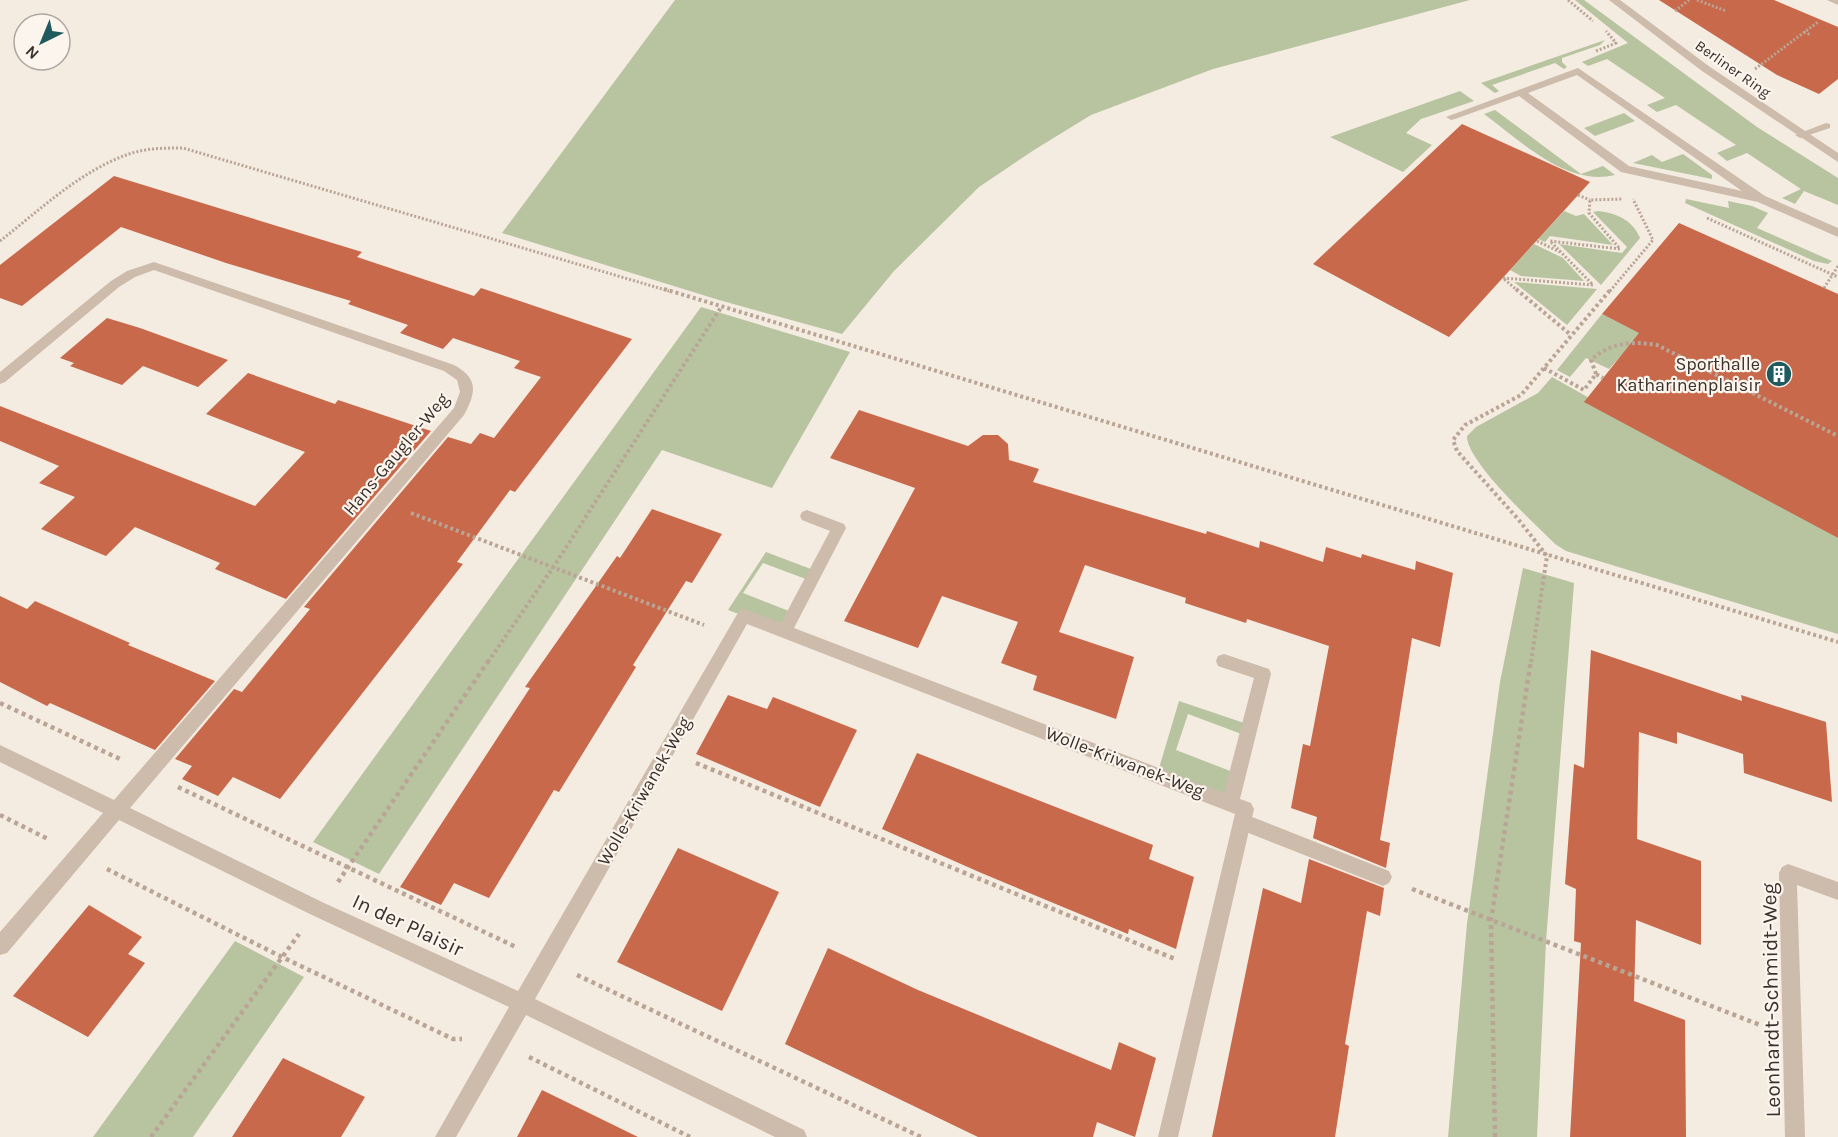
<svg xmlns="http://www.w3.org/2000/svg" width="1838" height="1137" viewBox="0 0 1838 1137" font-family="Karla,sans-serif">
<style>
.green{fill:#b8c4a0}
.building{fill:#c8694b}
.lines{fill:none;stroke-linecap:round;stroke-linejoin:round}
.path-far2{stroke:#b9a596;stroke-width:3;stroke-dasharray:2 2;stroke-linecap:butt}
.path-far1{stroke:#b9a596;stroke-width:4;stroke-dasharray:3 3;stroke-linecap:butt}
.path{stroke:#b9a596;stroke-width:4.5;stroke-dasharray:4 4;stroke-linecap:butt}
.service{fill:#cdbbac;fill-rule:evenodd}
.minor{fill:#cdbbac;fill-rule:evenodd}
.tertiary{fill:#cdbbac;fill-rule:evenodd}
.labels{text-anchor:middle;stroke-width:4.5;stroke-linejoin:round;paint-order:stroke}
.far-street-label{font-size:15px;fill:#3b302b;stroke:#fbf5ee}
.poi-label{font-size:18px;fill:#3b302b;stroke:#fbf5ee;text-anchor:end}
.street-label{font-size:18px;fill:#3b302b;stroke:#fbf5ee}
.near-street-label{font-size:21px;fill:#3b302b;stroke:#fbf5ee}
</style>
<rect width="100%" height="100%" fill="#f4ebe1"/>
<!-- green -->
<path class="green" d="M675,0H1470L1213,69L1091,115L1034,150L979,187L894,271L842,334L719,300L502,233Z
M1575,0H1584L1757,127L1838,178V205L1804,191L1795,204L1782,198L1801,189L1747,153L1727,161L1717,153L1736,145L1676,105L1657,112L1647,105L1665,98L1607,59L1588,66L1582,62L1628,43Z
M1605,40L1600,45L1562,58V62L1567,67L1564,69L1555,63L1492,85L1499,91L1495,93L1481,83Z
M1460,91L1474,101L1421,119L1406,133L1432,145L1403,172L1330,137Z
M1495,110L1581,174L1603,166L1615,175C1566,187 1521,141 1484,114Z
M1624,113L1635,121L1595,136L1584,128Z
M1683,154L1712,175V179L1633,163L1652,155L1662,162Z
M1686,199L1729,208L1728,201L1752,206L1768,213L1757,228L1832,261L1828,264L1814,261L1685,203Z
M1564,211L1576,216L1584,214L1613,245L1550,236L1545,242L1538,239Z
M1598,211C1616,213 1633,220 1640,238L1601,285L1559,244L1622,253L1627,247L1593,212Z
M1534,244L1563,258L1584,281L1521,276L1510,270Z
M1514,282L1597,289L1567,325Z
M701,307L850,352L772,488L662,450L379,874L313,842Z
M1602,314L1838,433V465L1622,355L1609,369L1586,358L1570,377L1557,370Z
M1552,377L1838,538V634L1566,551L1555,544C1535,524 1466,461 1467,436L1476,427L1538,393Z
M766,552L816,571L811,581L763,563L743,593L794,613L785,631L728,610Z
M1523,568L1574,583L1546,941L1537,1137H1448L1467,924L1500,682Z
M1179,701L1250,725L1247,736L1188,714L1176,750L1238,774L1230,803L1157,775Z
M235,941L304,977L193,1137H93Z"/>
<!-- building -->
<path class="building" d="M1659,0H1774L1838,27V79L1819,94L1777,75Z
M1462,124L1590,182L1449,337L1313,264Z
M114,176L362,252L357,257L474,296L481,288L632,339L515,492L510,490L457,562L463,564L280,799L233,777L218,796L182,779L192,766L175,759L234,689L242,692L310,609L304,607L448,437L471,444L480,433L494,438L541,377L514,368L520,361L453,338L443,349L400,333L408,325L348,304L351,301L226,263L121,227L22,306L0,298V265Z
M1679,223L1838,294V538L1584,402L1639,333L1602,314Z
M107,318L140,328L228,360L198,387L143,366L122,385L70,366L74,363L60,358Z
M248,373L335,404L338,400L431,431L286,599L215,569L220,563L135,527L106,556L41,529L75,497L39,483L59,466L0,441V406L255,506L305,452L206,414Z
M859,410L968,446L983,435H998L1008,444L1009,460L1039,469L1033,482L1206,534L1207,531L1259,548L1260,541L1323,562L1326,547L1361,558L1362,554L1415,570L1416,561L1453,573L1440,647L1412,638L1380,840L1390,843L1386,868L1313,838L1317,817L1291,808L1303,744L1310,746L1329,646L1247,619L1246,623L1185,603L1186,598L1085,565L1059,632L1134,657L1116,719L1033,690L1037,676L1001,663L1018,622L942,596L918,648L844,621L915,488L830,458Z
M652,509L722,534L692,583L686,581L633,665L636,667L559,792L554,790L489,898L454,883L441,905L400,887L530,688L525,687L617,556L620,558Z
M0,596L27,609L35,601L130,643L128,645L215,681L155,750L50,703L47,706L0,682Z
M1591,650L1742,701L1741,695L1826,722L1832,802L1744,773L1743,754L1677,732V744L1639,732L1637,839L1701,861V945L1636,920L1634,1001L1685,1020L1686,1137H1570L1581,943L1574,941L1576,889L1565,884L1574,764L1584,768Z
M728,695L767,709L773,697L857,730L820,807L696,754Z
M917,753L1153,845L1149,859L1194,877L1176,949L1129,929L1128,934L979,872L882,829Z
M678,848L779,892L722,1011L617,962Z
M1309,859L1384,888L1380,916L1367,911L1345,1044L1349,1046L1335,1137H1212L1263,888L1301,903Z
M89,905L142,937L128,954L145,963L88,1037L13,996Z
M828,948L918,990L1111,1070L1119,1042L1156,1058L1135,1137L1097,1122L1093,1137H978L785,1044Z
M283,1058L365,1097L341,1137H232Z
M542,1090L638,1137H517Z"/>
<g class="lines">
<!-- path-far2 -->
<path class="path-far2" d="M1568,0L1593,21
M1697,0L1726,11
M1675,11L1689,0
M1804,32L1811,35
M1596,51L1616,43L1606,31
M1755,69L1818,22
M1578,195L1590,200
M1707,218L1838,277
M0,241C40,210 82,169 132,153C149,148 166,148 183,148L669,291
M1537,241L1560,252
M1824,288L1838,266
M1518,291L1503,278L1593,285L1550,241L1620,249L1589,213L1590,200L1623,199
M1610,291L1653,240L1633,199"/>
<!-- path-far1 -->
<path class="path-far1" d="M664,289L1838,642
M1516,289L1571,335
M1544,368L1584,390L1596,374L1603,378
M1596,374L1591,360C1611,342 1632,341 1657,345L1838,436
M411,513L704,625
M488,662L554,566L722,306
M1531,662L1547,556L1518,519L1457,451L1453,440L1465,425L1521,395L1611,289"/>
<!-- path -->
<path class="path" d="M0,703L120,759
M696,763L1175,959
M178,787L516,947
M0,815L50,840
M107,869L282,957L453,1039H462
M338,882L489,660
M1412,889L1760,1025
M577,975L921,1137
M529,1057L690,1137
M151,1137L299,934
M1495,1137L1491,920L1531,660"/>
<!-- service -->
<path class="service" d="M1578,68L1765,196L1838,228V237L1758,202L1621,172L1519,96L1455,119L1451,120L1446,117ZM1577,75L1742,191L1629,166L1528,93Z
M1826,123L1830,124V128L1800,138L1795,135Z
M1242,813L1389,871L1392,877L1389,883L1383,886L1236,828L1233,822L1236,816Z"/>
<!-- minor -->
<path class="minor" d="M1827,0H1838V5Z
M154,262L454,365C479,379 476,392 464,415L130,808L324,903L518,991L739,611L744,609L781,623L830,531L802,520L800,516L802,512L807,510L844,524L846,528L794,628L1224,793L1254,678L1218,666L1216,661L1218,656L1224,654L1269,669L1271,674L1240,799L1251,803L1254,809L1178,1137H1158L1235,814L747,624L535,999L804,1130L807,1137H775L526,1015L456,1137H435L509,1007L312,915L119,820L7,953L0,955V932L103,813L0,762V745L114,800L454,408L460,392L457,380L444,371L154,270L135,277L119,287L5,382L0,384V372L111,281L127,271Z
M1788,864L1838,882V900L1797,885L1805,1137H1785L1779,873L1782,867Z"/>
<!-- tertiary -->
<path class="tertiary" d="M1609,0H1620L1710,67L1838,153V162L1702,71Z"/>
</g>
<!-- icons -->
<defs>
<g id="building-disc" transform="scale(1.35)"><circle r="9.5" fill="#1f5a5e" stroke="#fbf5ee"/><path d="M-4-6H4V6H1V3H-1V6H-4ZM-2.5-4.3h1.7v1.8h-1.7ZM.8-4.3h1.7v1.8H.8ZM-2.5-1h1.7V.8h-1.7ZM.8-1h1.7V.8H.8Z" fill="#fff"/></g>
</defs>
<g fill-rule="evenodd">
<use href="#building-disc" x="1779" y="374"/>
</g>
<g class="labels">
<!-- far-street labels -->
<g class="far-street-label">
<text transform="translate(1733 69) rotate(35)" y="5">Berliner Ring</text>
</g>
<!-- poi labels -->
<g class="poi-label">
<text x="1760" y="370">Sporthalle<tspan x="1760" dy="21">Katharinenplaisir</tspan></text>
</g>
<!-- street labels -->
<g class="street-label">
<text transform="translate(396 454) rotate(-50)" y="6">Hans-Gaugler-Weg</text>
<text transform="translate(1125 762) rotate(21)" y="6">Wolle-Kriwanek-Weg</text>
<text transform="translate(644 791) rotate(-60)" y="6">Wolle-Kriwanek-Weg</text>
</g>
<!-- near-street labels -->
<g class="near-street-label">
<text transform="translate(408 925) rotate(25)" y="7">In der Plaisir</text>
<text transform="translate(1771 1000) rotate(-91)" y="7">Leonhardt-Schmidt-Weg</text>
</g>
</g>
<!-- north arrow -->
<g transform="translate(42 42) rotate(223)"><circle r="28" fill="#fbf5ee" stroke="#aea6a0" stroke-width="1.5"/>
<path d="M0-4.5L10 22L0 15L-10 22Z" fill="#1f5a5e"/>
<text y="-9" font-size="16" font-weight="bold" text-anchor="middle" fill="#3b302b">N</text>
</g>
</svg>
